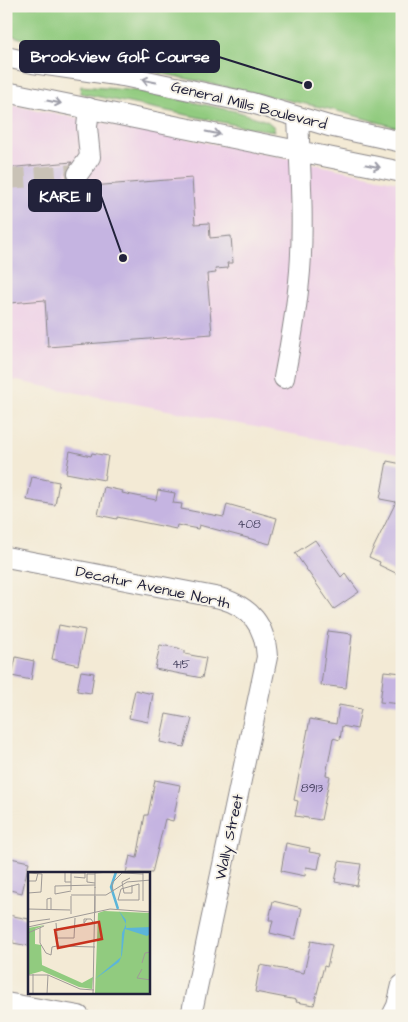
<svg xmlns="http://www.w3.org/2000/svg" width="408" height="1022" viewBox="0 0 408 1022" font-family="'Architects Daughter',sans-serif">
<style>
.built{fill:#eed0e7}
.green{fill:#91cb7f;stroke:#5a765d}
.building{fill:#c5b4e1}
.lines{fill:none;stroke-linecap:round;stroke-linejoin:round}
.minor-tunnel{stroke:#c9c2b6;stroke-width:20;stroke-dasharray:20 10;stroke-linecap:butt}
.minor-casing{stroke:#8a8688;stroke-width:22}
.minor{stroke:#fff;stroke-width:20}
.oneway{stroke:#9c9ca7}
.labels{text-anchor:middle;stroke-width:4;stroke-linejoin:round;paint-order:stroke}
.number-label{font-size:12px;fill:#4b4664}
.street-label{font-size:15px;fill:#22223b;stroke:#f7f3e8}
.inset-river{fill:none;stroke:#5cb5d9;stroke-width:2.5}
.inset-road{fill:none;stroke:#9f9a97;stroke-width:1}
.view{fill:#c8321e;fill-opacity:0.15;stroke:#c8321e;stroke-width:2.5}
.inset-edge{fill:none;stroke:#22223b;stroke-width:2.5}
.leader{fill:none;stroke:#22223b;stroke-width:2}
.callout-dot{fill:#22223b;stroke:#f7f3e8;stroke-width:2}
.callout{fill:#22223b;stroke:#22223b;stroke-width:2}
.callout-label{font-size:16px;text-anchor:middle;font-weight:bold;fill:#fff}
</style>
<rect width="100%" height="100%" fill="#f7f3e8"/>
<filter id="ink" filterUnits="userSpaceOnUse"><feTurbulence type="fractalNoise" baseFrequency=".02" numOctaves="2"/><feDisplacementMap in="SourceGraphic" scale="10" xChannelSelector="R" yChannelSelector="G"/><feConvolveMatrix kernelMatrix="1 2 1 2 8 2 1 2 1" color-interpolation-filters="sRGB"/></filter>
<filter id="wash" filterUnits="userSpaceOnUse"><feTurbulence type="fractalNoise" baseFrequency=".0096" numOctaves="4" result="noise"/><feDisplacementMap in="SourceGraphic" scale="20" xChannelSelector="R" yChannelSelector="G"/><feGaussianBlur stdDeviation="1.12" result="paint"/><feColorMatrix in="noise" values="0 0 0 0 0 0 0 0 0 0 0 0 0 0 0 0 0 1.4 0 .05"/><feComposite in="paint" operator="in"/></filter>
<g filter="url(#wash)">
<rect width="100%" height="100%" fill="#f3ead5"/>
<!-- built -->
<path class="built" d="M6,104L277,156L402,183V455L6,379Z"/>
<!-- green -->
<path class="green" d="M6,6H402V129L334,110L94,59L6,34Z
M81,86L140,91L239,112L267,121L273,126L275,131L250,128L80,93Z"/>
<g id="blocks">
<!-- building -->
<path class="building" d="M72,162L66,172L67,179L71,183L79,186V187L192,178L195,224L209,223L210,238L231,236L233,263H227L228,268L215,269L216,273L207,274L212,334L48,347L45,300L10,303L6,257V168Z
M70,451L91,456L92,453L108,456L104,480L66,473Z
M387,461L402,464V576L379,565L380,562L369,557L396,502L380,499Z
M32,477L59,482L55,505L27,500Z
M104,487L123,491L122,493L156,500L158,490L175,493L173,503L182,504L181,509L224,517L227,504L277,518L270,544L199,525L198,529L177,525L176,529L117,517V519L98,515Z
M315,540L341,577L345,573L359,592L334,609L295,553Z
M59,625L85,630L78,665L52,659Z
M328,631L352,634L346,688L321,685Z
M160,645L178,648L185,651V654L206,658L202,678L155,669Z
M16,657L34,661L31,680L12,676Z
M81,671L94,673L91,693L77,691Z
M384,671L402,673V704L380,702Z
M135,690L153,694L148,722L129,718Z
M339,705L361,709L357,729L342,726L340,740L333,738L326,775L330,776L321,820L295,816L298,801L294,800L310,719L336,724Z
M166,714L192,719L184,747L160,742Z
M155,780L180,785L173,821L165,819L152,873H126L130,856L137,858L145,815H148Z
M286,843L310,848L309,852L321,854L318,869L306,867L305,876L281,871Z
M6,857L29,862L22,893L6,889Z
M339,861L361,864L357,886L335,882Z
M273,901L302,908L295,939L270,933L273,920H269Z
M8,915L29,919V946L13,943V940L6,938Z
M311,941L332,945L327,967L324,966L314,1005L296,1002L297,1000L255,992L260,965L304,973Z"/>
</g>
</g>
<g filter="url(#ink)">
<use href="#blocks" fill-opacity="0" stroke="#8a8688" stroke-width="1"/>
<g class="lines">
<!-- minor-tunnel -->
<path class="minor-tunnel" d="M6,179L78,174"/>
<!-- minor casing -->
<g class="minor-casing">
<path id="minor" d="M6,57L33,63L123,76L252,103L329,126L402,142
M6,92L402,172
M78,174L90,157L87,127L89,108
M284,378C291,342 297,307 300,271C304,220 300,168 298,117
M6,557L220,598C251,607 265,625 267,657L191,1016
M6,1003L79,1016
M392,1016L397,1006L402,985"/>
</g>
<!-- minor -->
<use href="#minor" class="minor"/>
</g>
<!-- one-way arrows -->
<defs><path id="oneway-shaft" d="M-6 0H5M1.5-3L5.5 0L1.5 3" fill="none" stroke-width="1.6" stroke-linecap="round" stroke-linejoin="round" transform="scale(1.25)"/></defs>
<g class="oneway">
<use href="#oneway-shaft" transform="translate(149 81) rotate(-168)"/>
<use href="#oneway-shaft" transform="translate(54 102) rotate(11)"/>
<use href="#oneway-shaft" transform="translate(213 133) rotate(11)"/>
<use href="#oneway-shaft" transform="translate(373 166) rotate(12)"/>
</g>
</g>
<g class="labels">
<!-- number labels -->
<g class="number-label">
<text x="249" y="528">408</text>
<text x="181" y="668">415</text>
<text x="312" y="792">8913</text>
</g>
<!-- street labels -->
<g class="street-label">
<text transform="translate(249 105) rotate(14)" y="5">General Mills Boulevard</text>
<text transform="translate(153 587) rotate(12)" y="5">Decatur Avenue North</text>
<text transform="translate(229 837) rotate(-78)" y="5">Wally Street</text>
</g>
</g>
<!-- overview -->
<g transform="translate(28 872)">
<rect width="122" height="122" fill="#f3ead5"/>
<path d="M76,39L122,41V122H67L70,41ZM17,53L7,57V72L13,73L14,93L54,111L65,105L64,117L51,115L14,99L0,103V56Z" fill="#91cb7f"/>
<path d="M91,39L98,48V56L122,55V62L119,64L97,57L94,83L91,90L67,107L93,85L94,61L98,52Z" fill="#5cb5d9"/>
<path class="inset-river" d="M88,0L83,15L90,37"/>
<path class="inset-road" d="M37,0V10H43M115,0V29M0,1L14,2L13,20L0,21M43,1H57V6L46,5M67,1L83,0M67,2H59V10L67,11M102,6L94,10L96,21H104V13M0,9H8L10,1M111,12V28H90L93,17ZM67,16V0M43,18V0M43,19L27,22V14L67,13M85,19L84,11L94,1L115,2M43,23H78L99,10L123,8M43,24V42M67,24V41M0,37L42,38M19,37V27L23,26V37M59,47L56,51V47H63L65,50M0,50L22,47M28,51L30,74L67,75M0,55L82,37L123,40M12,56V71L18,81L23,83L24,75L29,74M0,61L16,54M28,66H46L47,46M114,91L117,81L123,80M114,97L109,106L123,108M0,103H20L52,117L66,118M5,122V102M19,122L20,103M65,122L67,15"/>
<path class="view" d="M71,50L74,67L30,76L27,58Z"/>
<rect width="122" height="122" class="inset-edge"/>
</g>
<!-- callouts -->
<path class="leader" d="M308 85L219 57M123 258L101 196"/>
<g class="callout-dot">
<circle cx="308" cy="85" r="5"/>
<circle cx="123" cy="258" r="5"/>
</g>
<g class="callout">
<rect x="20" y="41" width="199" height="31" rx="5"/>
<rect x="29" y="180" width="72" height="31" rx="5"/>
</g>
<g class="callout-label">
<text x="120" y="62">Brookview Golf Course</text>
<text x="65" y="202">KARE 11</text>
</g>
<!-- margin -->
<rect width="408" height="1022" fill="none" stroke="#f7f3e8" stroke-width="25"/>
</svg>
